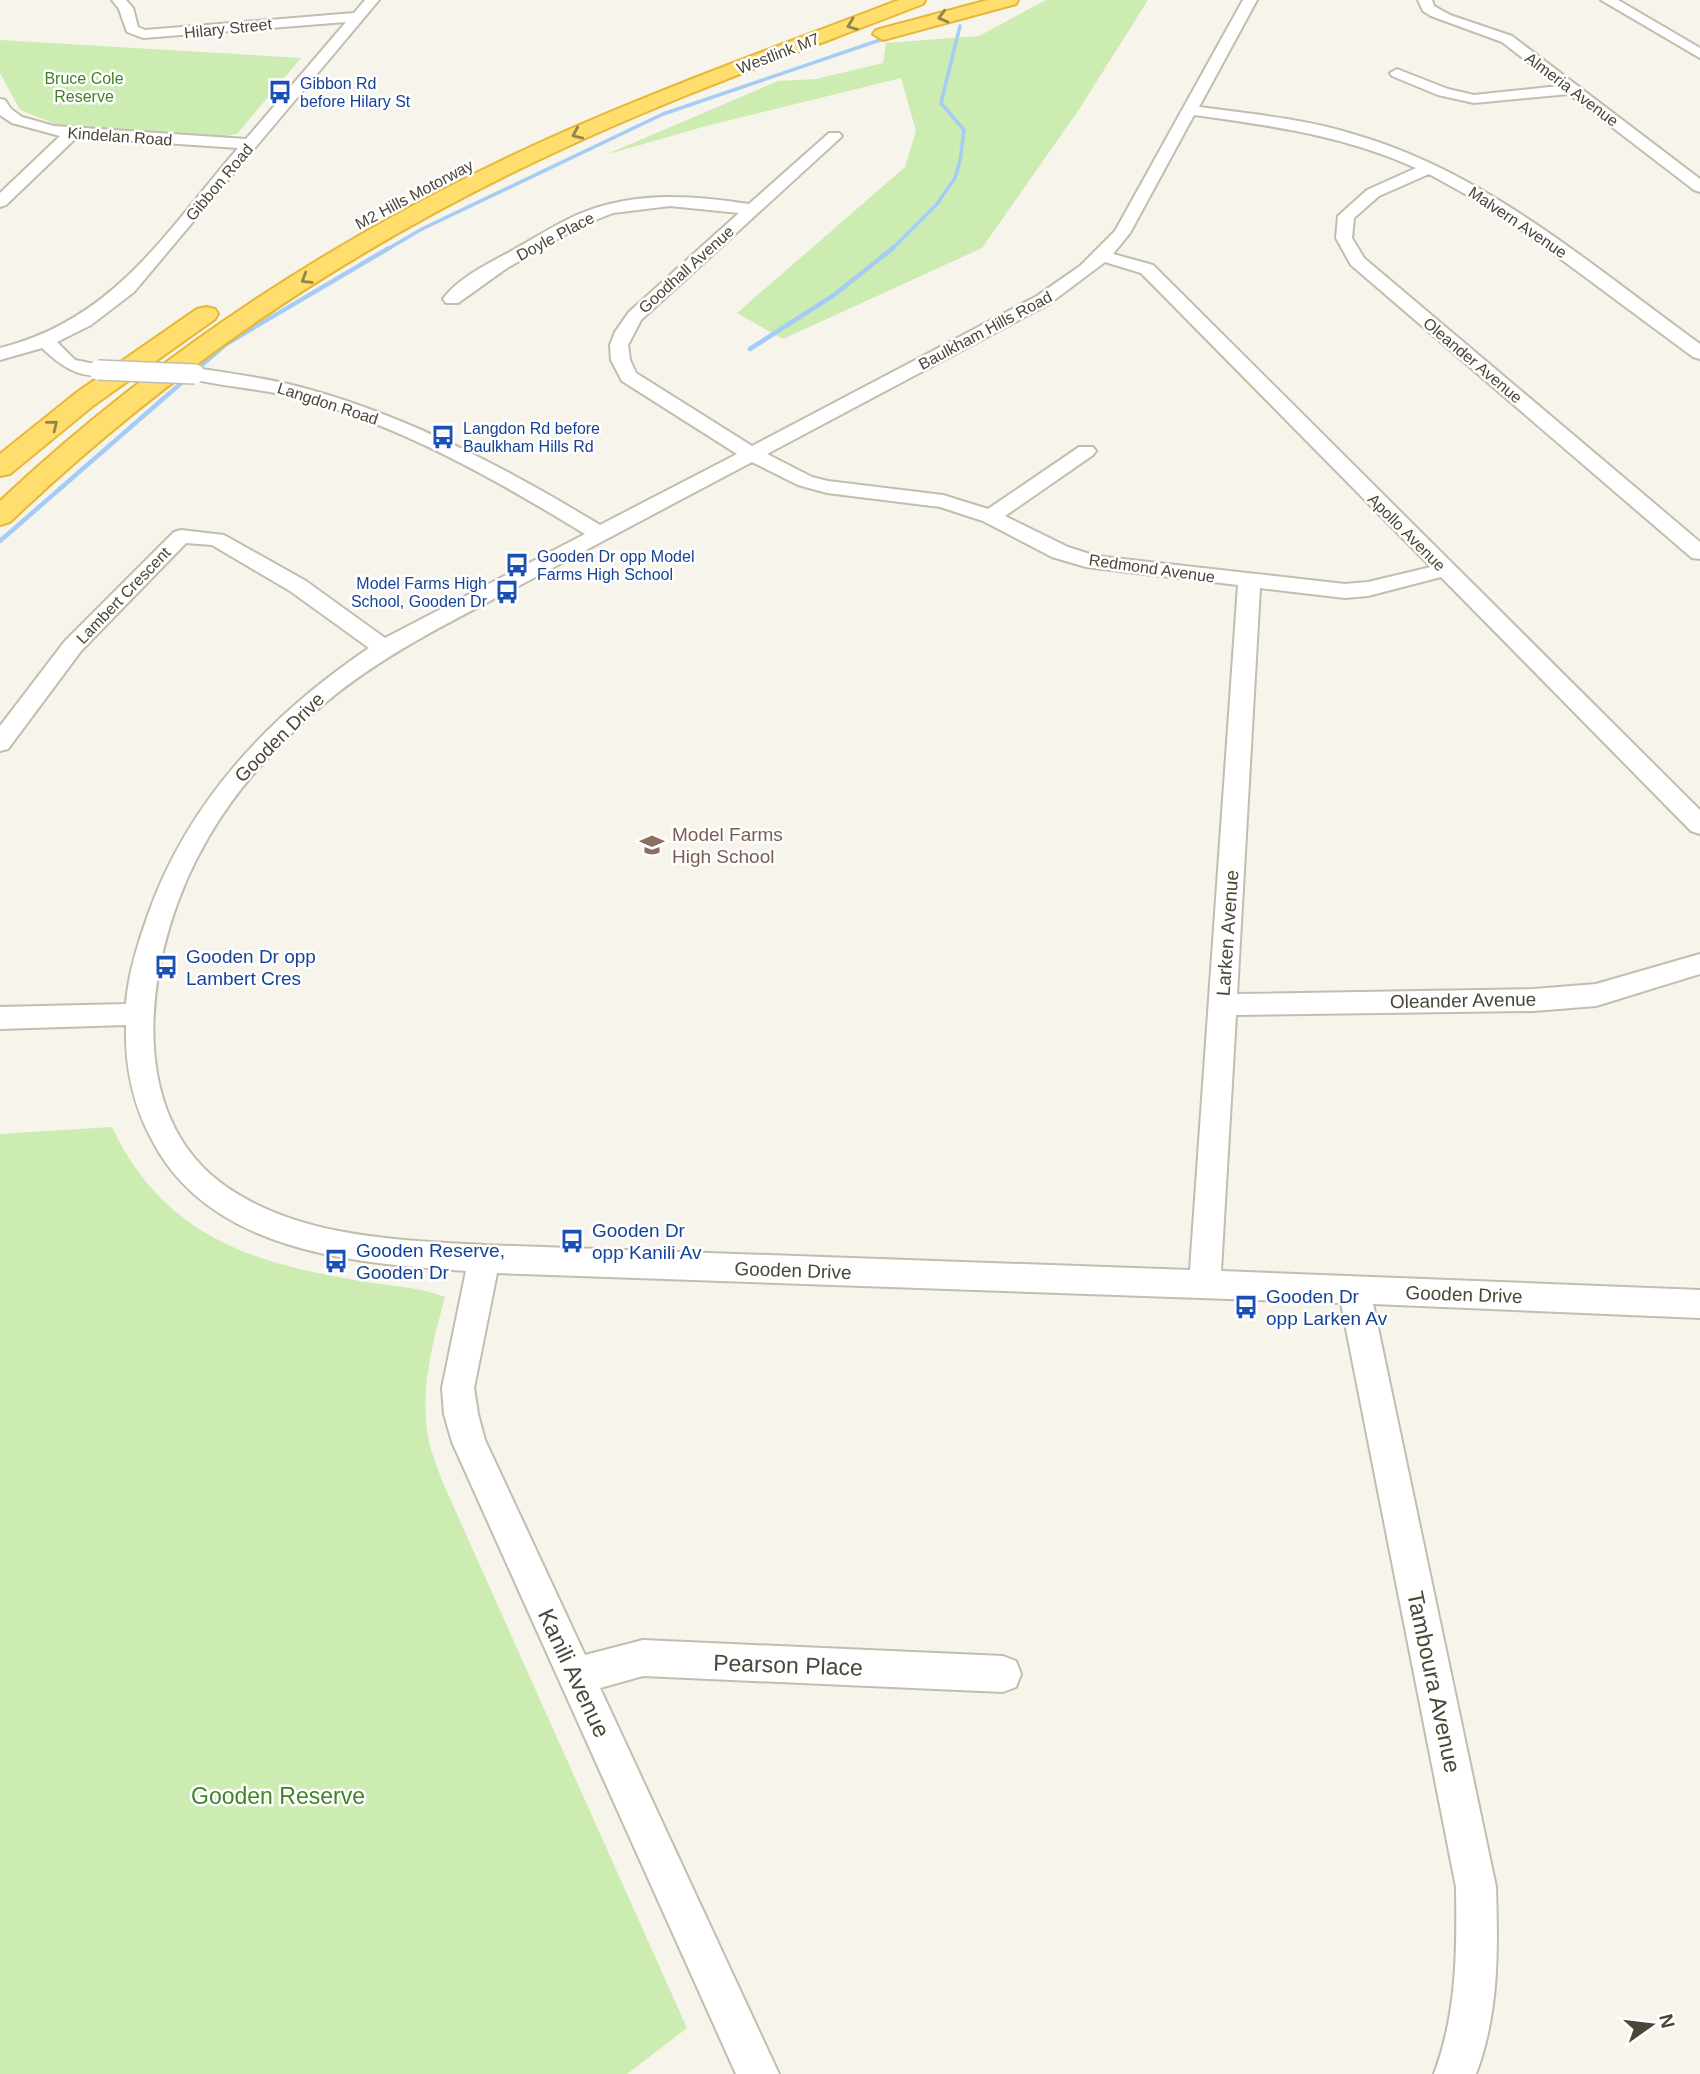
<svg xmlns="http://www.w3.org/2000/svg" width="1700" height="2074" viewBox="0 0 1700 2074" font-family="Helvetica,sans-serif">
<style>
.green{fill:#ccecb2}
.lines{fill:none;stroke-linecap:round;stroke-linejoin:round}
.stream-far1{stroke:#a5ccf5;stroke-width:3.5}
.stream{stroke:#a5ccf5;stroke-width:4.5}
.minor-casing{stroke:#c3bdad;stroke-width:4}
.highway-casing{stroke:#e7b835;stroke-width:4}
.minor{fill:#fff;fill-rule:evenodd}
.highway{fill:#ffde6d;fill-rule:evenodd}
.minor-bridge-casing{stroke:#c3bdad;stroke-width:22;stroke-linecap:butt}
.minor-bridge{stroke:#fff;stroke-width:19}
.oneway{stroke:#93834d}
.labels{text-anchor:middle;stroke-width:5;stroke-linejoin:round;paint-order:stroke}
.far-street-label{font-size:16px;fill:#4b4638;stroke:#fff}
.far-park-label{font-size:16px;fill:#408226;stroke:#fff}
.far-transit-label{font-size:16px;fill:#164399;stroke:#fff;text-anchor:start}
.street-label{font-size:19px;fill:#4b4638;stroke:#fff}
.education-label{font-size:19px;fill:#785e54;stroke:#fff;text-anchor:start}
.transit-label{font-size:19px;fill:#164399;stroke:#fff;text-anchor:start}
.near-street-label{font-size:23px;fill:#4b4638;stroke:#fff}
.near-park-label{font-size:23px;fill:#408226;stroke:#fff}
</style>
<rect width="100%" height="100%" fill="#f6f4eb"/>
<!-- green -->
<path class="green" d="M1046,0H1148L1080,108L982,248L783,339L737,313L905,167L916,131L901,78L706,126L605,155L778,81L816,79L883,63L886,43L979,36Z
M0,40L301,58L237,134L218,137L66,128L20,110L0,73Z
M112,1127C162,1233 247,1262 355,1280C386,1286 416,1286 445,1297C432,1345 419,1391 429,1442C432,1455 438,1469 443,1483L687,2028L627,2074H0V1134Z"/>
<g class="lines">
<!-- stream-far1 -->
<path class="stream-far1" d="M386,250L422,229L663,114L880,40
M891,250L937,204L955,178L960,161L964,130L941,103L960,26"/>
<!-- stream -->
<path class="stream" d="M750,349L834,295L893,248
M0,541L226,344L389,248"/>
<!-- minor casing -->
<g class="minor-casing">
<path id="minor" d="M112,0H126L133,8L138,27L145,30L354,13L365,0H379L134,292L91,325L57,342L75,360L105,366L107,370L105,374C79,380 59,364 42,348L0,360V348C114,320 166,232 238,148L77,137L6,205L0,207V193L60,136L12,123L0,115V99L5,100L11,109L22,117L54,126L246,139L346,22L143,38L127,32L119,9Z
M1243,0H1257L1199,107C1252,114 1305,119 1356,135C1487,173 1592,266 1700,344V359L1693,357L1496,211L1429,174L1379,196L1354,218L1352,238L1364,258L1700,542V559L1692,558L1351,265L1336,238L1338,216L1367,190L1416,168C1342,135 1273,126 1194,115L1130,233L1113,254L1153,265L1700,810V834L1691,831L1441,577L1368,596L1345,598L1260,588L1237,994L1534,989L1596,984L1700,954V974L1596,1006L1534,1011L1236,1015L1221,1271L1700,1290V1318L1373,1304L1496,1887C1498,1951 1499,2013 1476,2074H1434C1457,2013 1457,1951 1456,1887L1341,1303L497,1273L474,1388L478,1414L485,1440L585,1655L643,1640L1003,1656L1016,1661L1021,1674L1016,1687L1003,1692L643,1676L600,1688L779,2074H736L452,1442L444,1414L442,1388L466,1271C353,1263 208,1252 151,1138C132,1102 125,1066 126,1025L0,1029V1007L126,1004C128,974 138,943 148,915C188,801 270,715 369,648L290,591L212,545L186,543L81,651L8,749L0,751V726L65,641L174,532L181,530L224,535L306,581L385,638L585,534C495,479 402,426 299,398C263,389 225,387 188,378L186,374L188,370L195,368C234,374 273,379 311,390C414,419 509,470 600,525L737,454L622,381L611,360L610,345L615,332L629,312L739,213L670,206L613,213L580,226L507,268L458,303H446L443,299C459,277 490,263 513,250C535,238 556,224 579,214C634,191 692,195 749,204L829,133H839L842,136L839,139L641,320L628,345L630,360L636,373L752,446L1037,296L1080,266L1115,231ZM1105,262L1141,273L1431,567L1368,582L1345,584L1096,556L1068,547L1005,516L1093,455L1096,451L1093,447H1079L988,509L943,495L828,481L812,477L767,454L1049,304ZM752,462L798,485L827,493L940,507L983,521L1052,557L1086,567L1238,585L1190,1270L484,1245C398,1240 302,1238 228,1188C115,1112 149,938 208,838C238,786 279,742 325,703C381,656 446,624 511,590C591,547 671,505 752,462Z
M1418,0H1432L1434,6L1450,15L1512,36L1700,179V192L1694,190L1569,94L1474,103L1438,95L1392,76L1390,73L1397,69L1448,89L1474,95L1559,86L1502,42L1431,16L1423,11Z
M1601,0H1618L1700,48V58Z"/>
</g>
<!-- highway casing -->
<g class="highway-casing">
<path id="highway" d="M899,0H925L923,4C802,51 680,94 562,149C356,244 174,365 10,522L0,525V501C162,349 348,229 550,138C664,87 782,45 899,0Z
M988,0H1018L1016,4L883,40L873,34L876,30Z
M206,307L215,309L218,314L215,319L94,405L10,474L0,476V454L76,393L197,309Z"/>
</g>
<!-- minor -->
<use href="#minor" class="minor"/>
<!-- highway -->
<use href="#highway" class="highway"/>
<!-- minor-bridge casing -->
<g class="minor-bridge-casing">
<path id="minor-bridge" d="M98,370L195,374"/>
</g>
<!-- minor-bridge -->
<use href="#minor-bridge" class="minor-bridge"/>
</g>
<!-- one-way arrows -->
<defs><path id="oneway-chevron" d="M-2-3.5L2.5 0L-2 3.5" fill="none" stroke-width="1.6" stroke-linecap="round" stroke-linejoin="round" transform="scale(1.75)"/></defs>
<g class="oneway">
<use href="#oneway-chevron" transform="translate(943 17) rotate(165)"/>
<use href="#oneway-chevron" transform="translate(852 25) rotate(159)"/>
<use href="#oneway-chevron" transform="translate(577 134) rotate(156)"/>
<use href="#oneway-chevron" transform="translate(306 279) rotate(148)"/>
<use href="#oneway-chevron" transform="translate(53 425) rotate(-39)"/>
</g>
<!-- icons -->
<defs>
<g id="bus-bare" transform="scale(1.89)"><path d="M-5-6H5V4H4V6H2V4H-2V6H-4V4H-5ZM-3.5-4V0h7V-4ZM-3.5 1.2v1.5H-2V1.2ZM2 1.2v1.5H3.5V1.2Z" fill="#1a4fb4" stroke="#fff" stroke-width="2.5" paint-order="stroke"/></g>
<g id="school-bare" transform="scale(1.89)"><path d="M0-5L7-2L0 1L-7-2ZM-4 1L0 2.5L4 1V4Q0 6-4 4Z" fill="#8d6e63" stroke="#fff" stroke-width="2.5" paint-order="stroke"/></g>
</defs>
<g fill-rule="evenodd">
<use href="#bus-bare" x="280" y="92"/>
<use href="#bus-bare" x="443" y="437"/>
<use href="#bus-bare" x="517" y="565"/>
<use href="#bus-bare" x="507" y="592"/>
<use href="#school-bare" x="652" y="845"/>
<use href="#bus-bare" x="166" y="967"/>
<use href="#bus-bare" x="572" y="1241"/>
<use href="#bus-bare" x="336" y="1261"/>
<use href="#bus-bare" x="1246" y="1307"/>
</g>
<g class="labels">
<!-- far-street labels -->
<g class="far-street-label">
<text transform="translate(228 28) rotate(-6)" y="6">Hilary Street</text>
<text transform="translate(778 53) rotate(-21)" y="6">Westlink M7</text>
<text transform="translate(1572 89) rotate(37)" y="6">Almeria Avenue</text>
<text transform="translate(120 136) rotate(4)" y="6">Kindelan Road</text>
<text transform="translate(219 182) rotate(-50)" y="6">Gibbon Road</text>
<text transform="translate(414 194) rotate(-28)" y="6">M2 Hills Motorway</text>
<text transform="translate(1518 222) rotate(34)" y="6">Malvern Avenue</text>
<text transform="translate(555 236) rotate(-28)" y="6">Doyle Place</text>
<text transform="translate(686 269) rotate(-42)" y="6">Goodhall Avenue</text>
<text transform="translate(985 330) rotate(-28)" y="6">Baulkham Hills Road</text>
<text transform="translate(1473 360) rotate(40)" y="6">Oleander Avenue</text>
<text transform="translate(328 403) rotate(18)" y="6">Langdon Road</text>
<text transform="translate(1407 532) rotate(45)" y="6">Apollo Avenue</text>
<text transform="translate(1152 568) rotate(8)" y="6">Redmond Avenue</text>
<text transform="translate(123 595) rotate(-46)" y="6">Lambert Crescent</text>
</g>
<!-- far-park labels -->
<g class="far-park-label">
<text x="84" y="84">Bruce Cole<tspan x="84" dy="18">Reserve</tspan></text>
</g>
<!-- far-transit labels -->
<g class="far-transit-label">
<text x="300" y="89">Gibbon Rd<tspan x="300" dy="18">before Hilary St</tspan></text>
<text x="463" y="434">Langdon Rd before<tspan x="463" dy="18">Baulkham Hills Rd</tspan></text>
<text x="537" y="562">Gooden Dr opp Model<tspan x="537" dy="18">Farms High School</tspan></text>
<text x="487" y="589" text-anchor="end">Model Farms High<tspan x="487" dy="18">School, Gooden Dr</tspan></text>
</g>
<!-- street labels -->
<g class="street-label">
<text transform="translate(279 737) rotate(-45)" y="7">Gooden Drive</text>
<text transform="translate(1227 933) rotate(-86)" y="7">Larken Avenue</text>
<text transform="translate(1463 1000) rotate(-1)" y="7">Oleander Avenue</text>
<text transform="translate(793 1270) rotate(2)" y="7">Gooden Drive</text>
<text transform="translate(1464 1294) rotate(2)" y="7">Gooden Drive</text>
</g>
<!-- education labels -->
<g class="education-label">
<text x="672" y="841">Model Farms<tspan x="672" dy="22">High School</tspan></text>
</g>
<!-- transit labels -->
<g class="transit-label">
<text x="186" y="963">Gooden Dr opp<tspan x="186" dy="22">Lambert Cres</tspan></text>
<text x="592" y="1237">Gooden Dr<tspan x="592" dy="22">opp Kanili Av</tspan></text>
<text x="356" y="1257">Gooden Reserve,<tspan x="356" dy="22">Gooden Dr</tspan></text>
<text x="1266" y="1303">Gooden Dr<tspan x="1266" dy="22">opp Larken Av</tspan></text>
</g>
<!-- near-street labels -->
<g class="near-street-label">
<text transform="translate(788 1665) rotate(2)" y="8">Pearson Place</text>
<text transform="translate(574 1673) rotate(65)" y="8">Kanili Avenue</text>
<text transform="translate(1434 1682) rotate(78)" y="8">Tamboura Avenue</text>
</g>
<!-- near-park labels -->
<g class="near-park-label">
<text x="278" y="1804">Gooden Reserve</text>
</g>
</g>
<!-- north arrow -->
<g transform="translate(1651 2025) rotate(76)" stroke="#ffffff" stroke-width="5" paint-order="stroke">
<path d="M0-5L12 26L0 18L-12 26Z" fill="#4b4638"/>
<text y="-10" font-size="19" font-weight="bold" text-anchor="middle" fill="#4b4638">N</text>
</g>
</svg>
